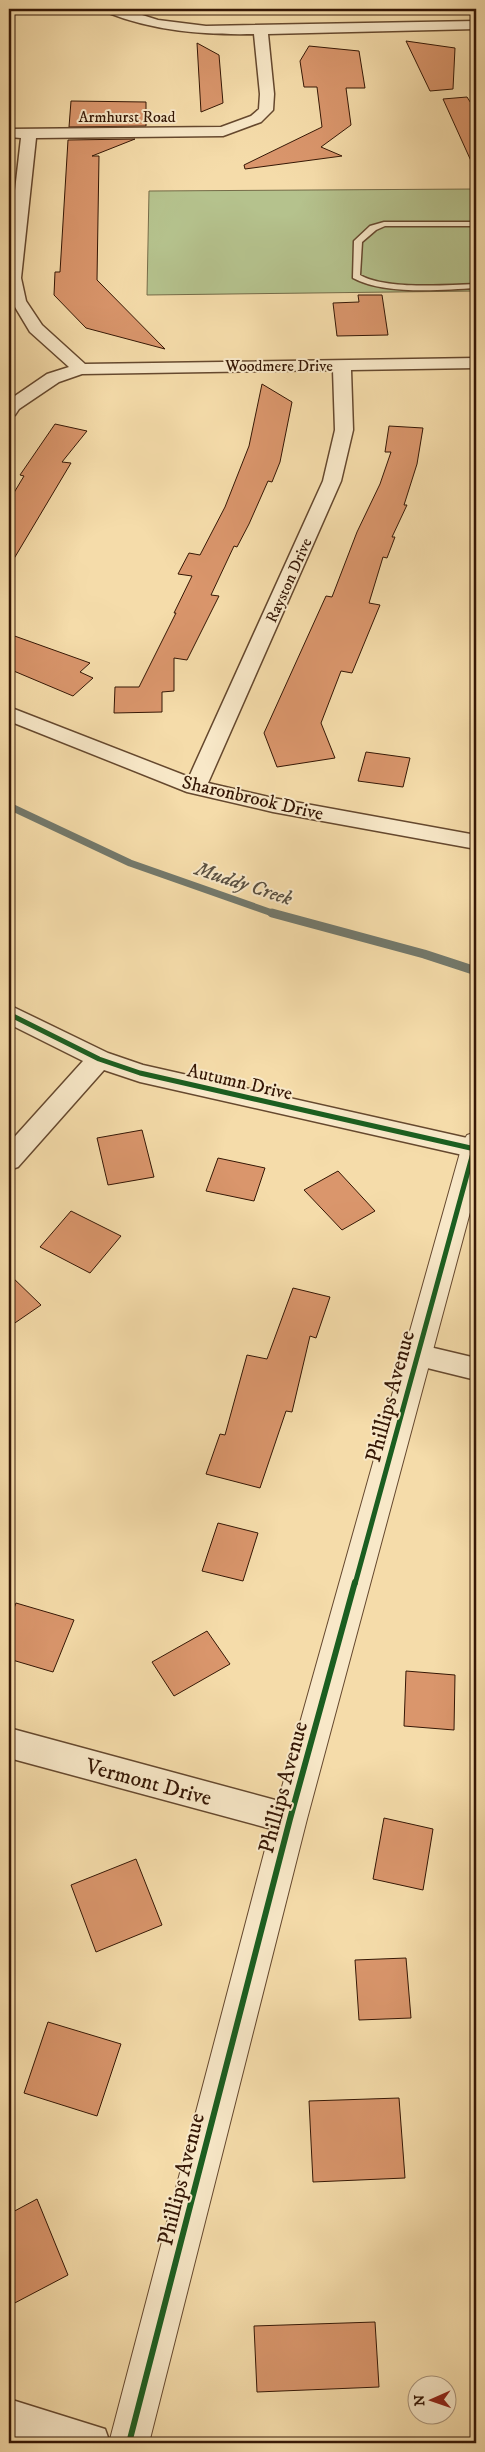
<svg xmlns="http://www.w3.org/2000/svg" width="485" height="2452" viewBox="0 0 485 2452" font-family="'IM FELL DW Pica',serif">
<style>
.green{fill:#b5c28d;stroke:#756c49}
.lines{fill:none;stroke-linecap:round;stroke-linejoin:round}
.stream-far2{stroke:#73796c;stroke-width:5}
.stream-far1{stroke:#73796c;stroke-width:7}
.stream{stroke:#73796c;stroke-width:9}
.building{fill:#da966c;stroke:#351705}
.service-casing{stroke:#65482e;stroke-width:3}
.minor-casing{stroke:#65482e;stroke-width:3}
.tertiary-casing{stroke:#65482e;stroke-width:2}
.service{fill:#f8e8c8;fill-rule:evenodd}
.minor{fill:#f8e8c8;fill-rule:evenodd}
.tertiary{fill:#f8e8c8;fill-rule:evenodd}
.cycleway-far1-casing{stroke:#f8e8c8;stroke-width:8}
.cycleway-casing{stroke:#f8e8c8;stroke-width:9}
.cycleway-far1{stroke:#1b5e20;stroke-width:5}
.cycleway{stroke:#1b5e20;stroke-width:6}
.labels{text-anchor:middle;stroke-width:4;stroke-linejoin:round;paint-order:stroke}
.far-street-label{font-size:16px;fill:#351705;stroke:#f8e8c8}
.street-label{font-size:19px;fill:#351705;stroke:#f8e8c8}
.water-label{font-size:20px;font-style:italic;fill:#595041;stroke:#f8e8c8}
.near-street-label{font-size:22px;fill:#351705;stroke:#f8e8c8}
</style>
<rect width="100%" height="100%" fill="#f5dcaa"/>
<filter id="stains"><feTurbulence type="fractalNoise" baseFrequency=".004" numOctaves="4"/><feColorMatrix values="0 0 0 0 .2 0 0 0 0 .09 0 0 0 0 .02 0 0 0 .5 -.17"/></filter>
<radialGradient id="worn" r=".72"><stop offset=".6" stop-color="#630" stop-opacity="0"/><stop offset="1" stop-color="#630" stop-opacity=".3"/></radialGradient>
<!-- green -->
<path class="green" d="M476,189V291L147,295L149,191Z"/>
<g class="lines">
<!-- stream-far2 -->
<path class="stream-far2" d="M316,9H321"/>
<!-- stream-far1 -->
<path class="stream-far1" d="M9,806L130,863L275,914"/>
<!-- stream -->
<path class="stream" d="M272,913L424,954L476,971"/>
</g>
<!-- building -->
<path class="building" d="M406,41L455,48L453,89L430,91Z
M197,43L219,55L223,103L201,112Z
M309,46L359,51L365,88H346L351,125L321,147L342,156L245,169L244,165L322,127L317,87H304L300,61Z
M467,97L476,111V172L443,99Z
M71,101L146,102V126L69,127Z
M135,139L92,156H99L97,280L165,349L86,328L54,295L55,272H60L68,140Z
M358,295H382L388,335L337,336L333,303L359,302Z
M262,384L292,402L280,462L272,482L268,481L249,524L237,547L234,546L211,595L219,596L187,660L174,658V691L162,692V712L114,713L115,687H139L176,613H174L192,576L178,574L189,553L200,555L225,507L249,446Z
M55,424L87,431L62,462L71,463L9,567V501L24,476L20,475Z
M389,426L423,428L417,464L404,505H407L392,537H395L387,558L383,557L369,603L380,605L352,673L341,671L321,723L335,758L277,767L264,733L326,596L332,597L357,532L380,484L391,452H385Z
M9,634L90,663L80,672L93,678L73,696L9,669Z
M366,752L410,758L403,787L358,781Z
M142,1130L154,1177L108,1185L97,1138Z
M218,1158L265,1168L254,1201L206,1191Z
M338,1171L375,1211L342,1230L304,1190Z
M71,1211L121,1236L90,1273L40,1247Z
M9,1274L41,1305L9,1327Z
M293,1288L330,1297L316,1338L310,1336L292,1412L286,1411L260,1488L206,1474L220,1434L225,1435L247,1355L267,1359Z
M218,1523L258,1533L243,1581L202,1571Z
M16,1603L74,1620L53,1672L9,1659V1621Z
M207,1631L230,1664L174,1696L152,1662Z
M406,1671L455,1675L454,1730L404,1726Z
M384,1818L433,1829L423,1890L373,1879Z
M136,1859L162,1925L96,1952L71,1885Z
M406,1958L411,2018L359,2020L355,1960Z
M48,2022L121,2044L97,2116L24,2093Z
M399,2098L405,2178L313,2182L309,2101Z
M37,2199L68,2275L9,2306V2214Z
M375,2322L379,2387L257,2392L254,2326Z"/>
<g class="lines">
<!-- service casing -->
<g class="service-casing">
<path id="service" d="M384,222H476V226H385L376,230L362,242L360,275C386,290 446,285 476,284V288C441,290 384,295 353,278L354,241L370,226Z"/>
</g>
<!-- minor casing -->
<g class="minor-casing">
<path id="minor" d="M104,9H123L158,20L206,26L476,21V29L268,34L274,94L273,110L261,122L223,136L36,138L21,278L26,301L42,325L85,364L476,358V368L351,370L353,430L341,481L208,783L273,798L476,835V849L273,812L187,792L9,721V707L189,777L323,481L335,430L333,370L82,374L59,382L19,409L15,415L9,416V400L47,374L69,367L30,332L9,297V243L21,138L9,137V129L221,127L251,116L259,109L260,94L254,34C202,35 154,31 106,12Z
M9,1005L108,1053L143,1065L476,1140V1158L140,1082L104,1070L18,1167L9,1170V1143L83,1061L9,1024Z
M417,1344L476,1358V1380L407,1363L403,1355L407,1347Z
M9,1728L290,1804L301,1808L306,1819L301,1830L290,1834L9,1758Z
M9,2399L105,2429L110,2443H29L9,2437Z"/>
</g>
<!-- tertiary casing -->
<g class="tertiary-casing">
<path id="tertiary" d="M476,1132V1190L307,1819L149,2443H109L273,1819L463,1142L467,1135Z"/>
</g>
<!-- service -->
<use href="#service" class="service"/>
<!-- minor -->
<use href="#minor" class="minor"/>
<!-- tertiary -->
<use href="#tertiary" class="tertiary"/>
<!-- cycleway-far1 casing -->
<g class="cycleway-far1-casing">
<path id="cycleway-far1" d="M9,1014L99,1059L140,1073L475,1149
M355,1584L476,1142"/>
</g>
<!-- cycleway casing -->
<g class="cycleway-casing">
<path id="cycleway" d="M129,2443L290,1819L355,1582"/>
</g>
<!-- cycleway-far1 -->
<use href="#cycleway-far1" class="cycleway-far1"/>
<!-- cycleway -->
<use href="#cycleway" class="cycleway"/>
</g>
<g class="labels">
<!-- far-street labels -->
<g class="far-street-label">
<text x="127" y="122">Armhurst Road</text>
<text x="279" y="371">Woodmere Drive</text>
<text transform="translate(288 580) rotate(-66)" y="6">Rayston Drive</text>
</g>
<!-- street labels -->
<g class="street-label">
<text transform="translate(253 797) rotate(13)" y="7">Sharonbrook Drive</text>
<text transform="translate(240 1081) rotate(13)" y="7">Autumn Drive</text>
</g>
<!-- water labels -->
<g class="water-label">
<text transform="translate(244 883) rotate(18)" y="7">Muddy Creek</text>
</g>
<!-- near-street labels -->
<g class="near-street-label">
<text transform="translate(389 1396) rotate(-75)" y="8">Phillips Avenue</text>
<text transform="translate(149 1781) rotate(15)" y="8">Vermont Drive</text>
<text transform="translate(282 1787) rotate(-75)" y="8">Phillips Avenue</text>
<text transform="translate(180 2179) rotate(-76)" y="8">Phillips Avenue</text>
</g>
</g>
<!-- margin -->
<rect width="485" height="2452" fill="none" stroke="#f5dcaa" stroke-width="30"/>
<rect x="10" y="10" width="465" height="2432" fill="none" stroke="#351705" stroke-width="2.5"/>
<rect x="15" y="15" width="455" height="2422" fill="none" stroke="#351705"/>
<!-- north arrow -->
<g transform="translate(432 2400) rotate(268)"><circle r="24" fill="#f8e8c8" stroke="#aa947a"/>
<path d="M0-4L9 19L0 12L-9 19Z" fill="#8f2418"/>
<text y="-8" font-size="14" font-weight="bold" text-anchor="middle" fill="#351705">N</text>
</g>
<rect width="100%" height="100%" filter="url(#stains)"/>
<rect width="100%" height="100%" fill="url(#worn)"/>
</svg>
